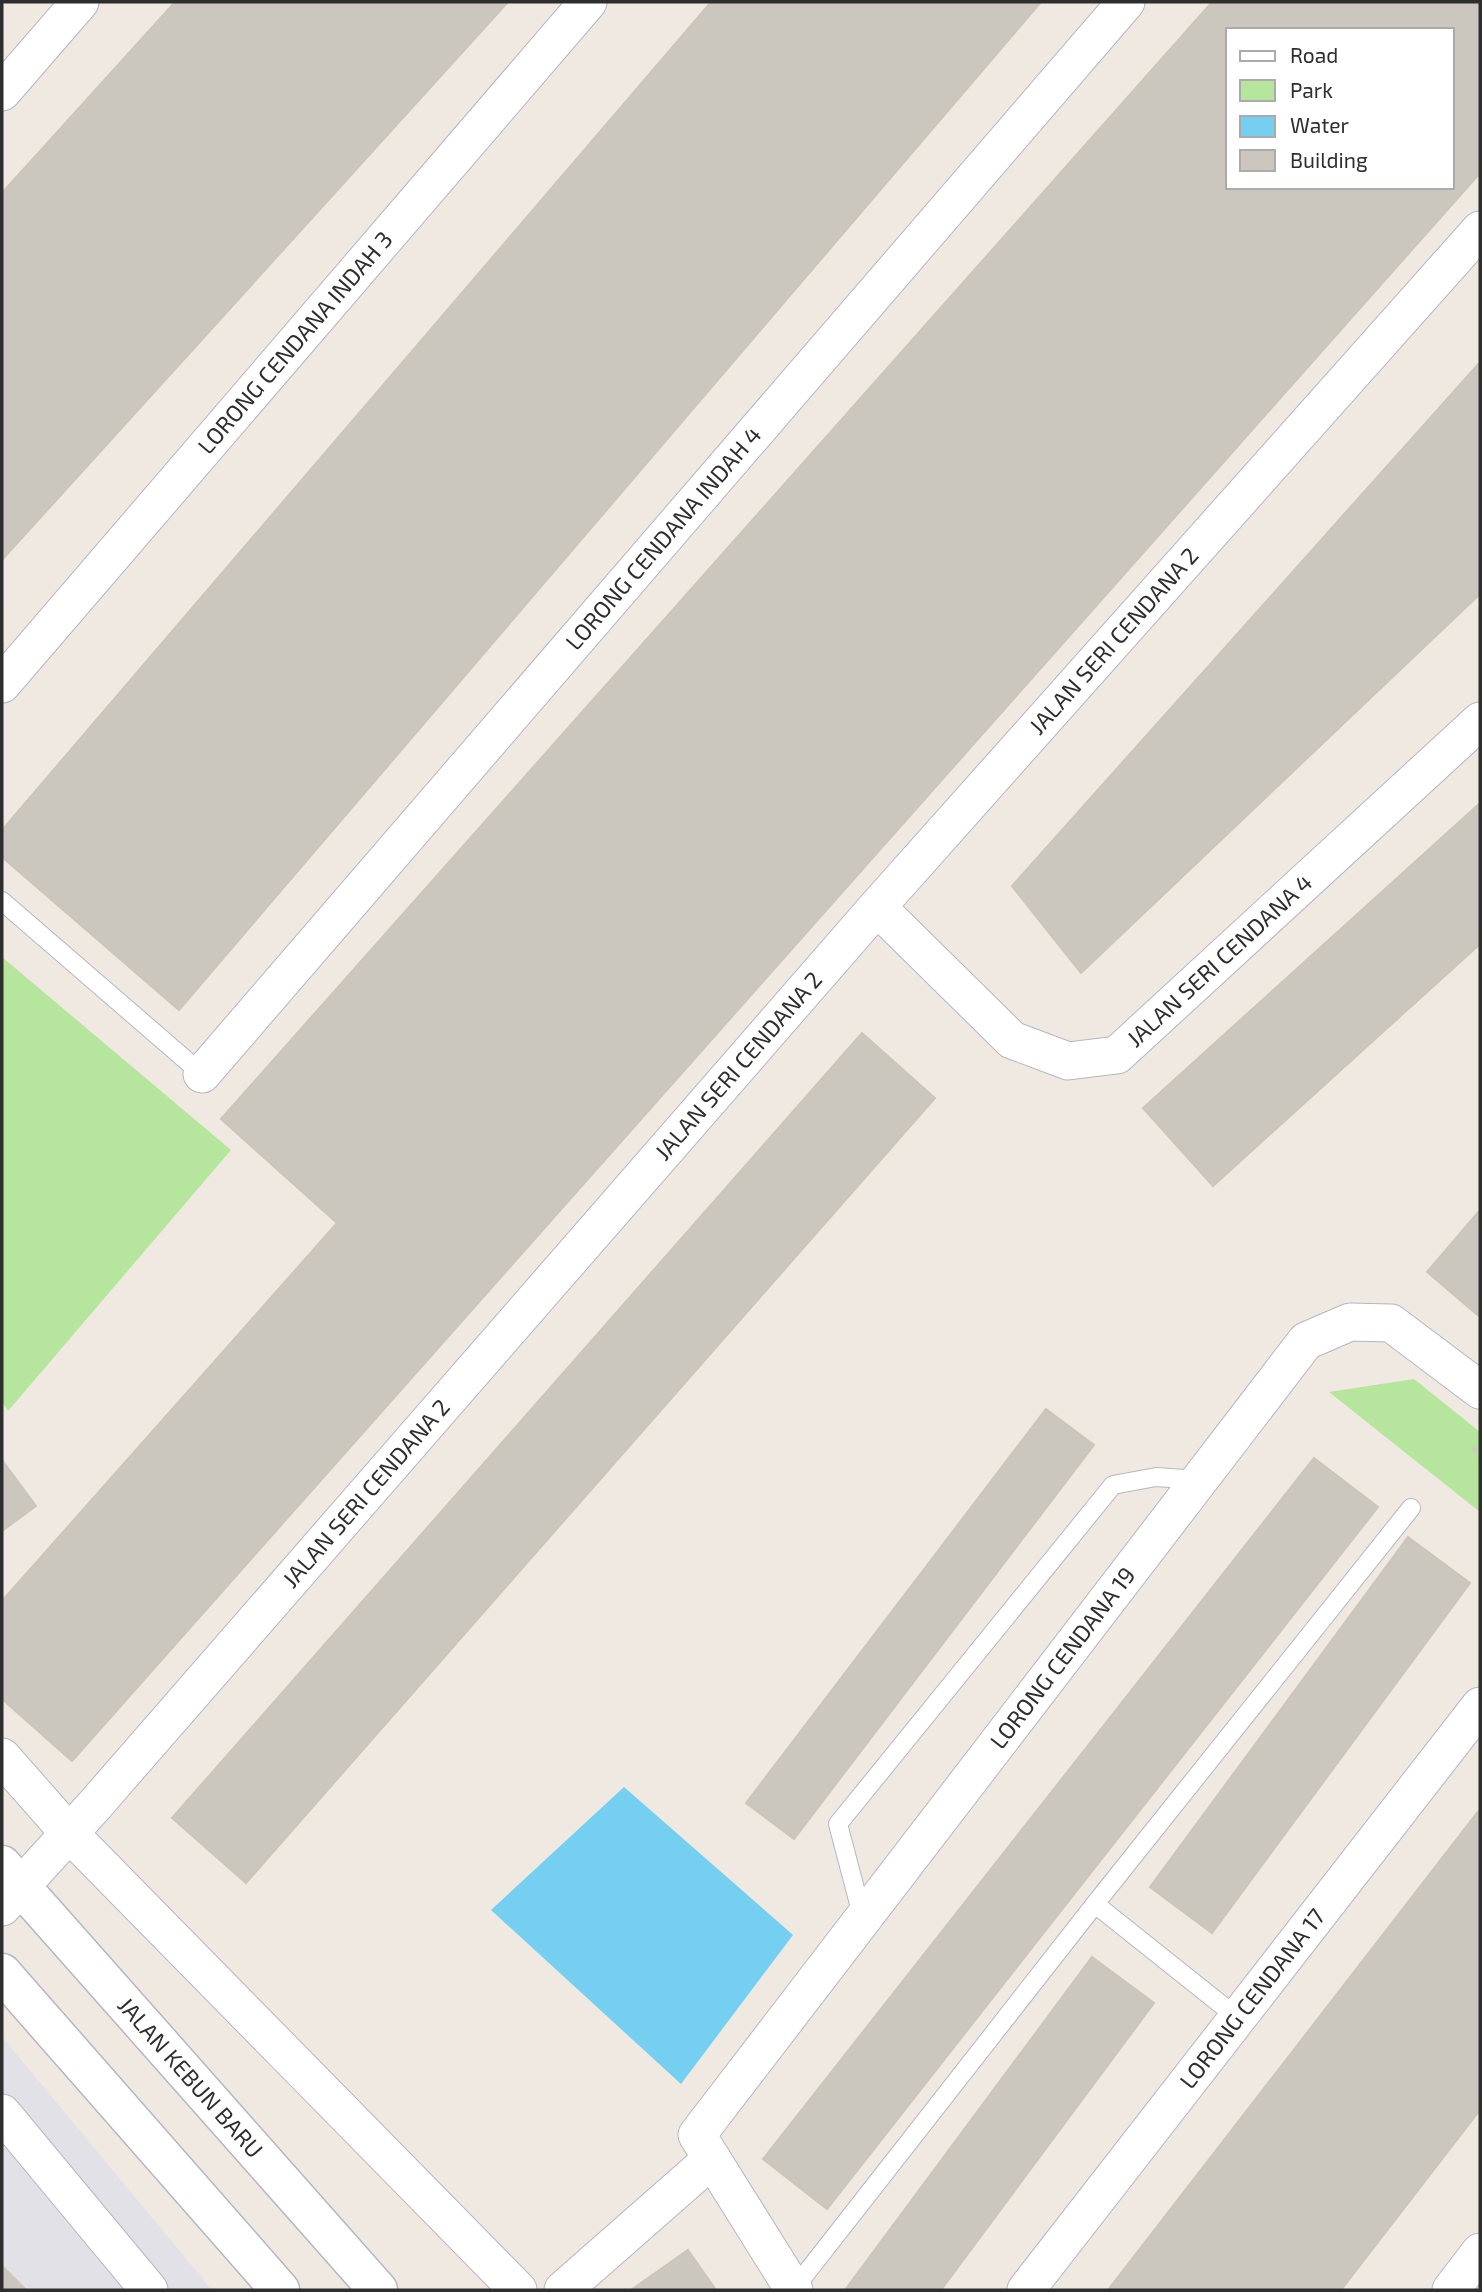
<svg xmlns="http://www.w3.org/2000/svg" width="1482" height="2292" viewBox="0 0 1482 2292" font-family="'Exo 2',sans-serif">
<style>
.industrial{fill:#e3e1e8}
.green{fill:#b6e59e}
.water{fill:#75cff0}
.building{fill:#cbc7bf;stroke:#cbc5ba;stroke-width:2;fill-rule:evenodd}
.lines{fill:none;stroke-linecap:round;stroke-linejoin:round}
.lane-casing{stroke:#b4b7c1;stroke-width:20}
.street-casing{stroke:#b4b7c1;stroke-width:39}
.secondary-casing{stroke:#b4b7c1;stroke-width:41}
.path{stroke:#c9c9c9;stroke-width:4.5;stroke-dasharray:5 3.5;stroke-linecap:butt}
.lane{stroke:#fff;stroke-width:18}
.street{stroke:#fff;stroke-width:37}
.secondary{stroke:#fff;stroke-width:38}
.labels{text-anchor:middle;stroke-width:5;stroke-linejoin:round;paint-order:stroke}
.street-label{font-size:23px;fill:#2e2e2e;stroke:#fff}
</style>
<rect width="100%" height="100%" fill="#efe9e1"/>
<!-- industrial -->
<path class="industrial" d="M2,2037L212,2290H2Z"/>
<!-- green -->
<path class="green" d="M2,957L231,1150L8,1411L2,1402Z
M1414,1379L1480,1432V1512L1329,1392Z"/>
<!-- water -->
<path class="water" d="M624,1787L793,1935L681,2084L491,1910Z"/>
<!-- building -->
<path class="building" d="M175,2H508L2,560V193Z
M711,2H1041L179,1010L2,857V830Z
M1212,2H1480V173L72,1761L2,1699V1601L337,1223L221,1119ZM1228,30H1452V187H1228Z
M1480,362V594L1081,973L1012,886Z
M1480,803V944L1213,1186L1143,1108Z
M862,1033L935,1098L246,1883L172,1818Z
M1480,1210V1317L1427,1272Z
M1046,1409L1094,1445L794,1839L746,1803Z
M1314,1458L1378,1507L827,2209L763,2159Z
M2,1460L36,1506L2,1531Z
M1408,1537L1470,1583L1212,1933L1150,1887Z
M1480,1809V2110L1341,2290H1108Z
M1092,1957L1154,2003L941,2290H845Z
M688,2250L716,2290H631Z
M2,2266L26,2290H2Z"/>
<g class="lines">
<!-- lane casing -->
<g class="lane-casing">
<path id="lane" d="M2,901L202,1074
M1095,1904L1238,2018
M863,1919L838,1824L1113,1485L1156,1477L1199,1480
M793,2290L1095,1904L1411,1508"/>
</g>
<!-- street casing -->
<g class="street-casing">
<g id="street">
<path d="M2,92L80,2"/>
<path id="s1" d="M2,684L588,2"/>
<path id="s2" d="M877,907L1012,1040L1068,1061L1117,1055L1480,721"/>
<path id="s3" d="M202,1074L1126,2"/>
<path d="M2,1757L69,1833L518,2290"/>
<path id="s4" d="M2,1907L94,1806L877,907L1480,230"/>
<path d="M2,2113L149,2290"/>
<path d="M563,2290L712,2159"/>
<path id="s5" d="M794,2290L697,2135L1306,1341L1350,1322L1391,1323L1480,1390"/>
<path id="s6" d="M1026,2290L1480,1706"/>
<path d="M1451,2290L1480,2252"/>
</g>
</g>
<!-- secondary casing -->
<g class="secondary-casing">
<g id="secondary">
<path id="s7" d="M2,1865L378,2290"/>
<path d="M2,1973L280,2290"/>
</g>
</g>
<!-- path -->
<path class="path" d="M1473,1448L1480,1456"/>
<!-- lane -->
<use href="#lane" class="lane"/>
<!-- street -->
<use href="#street" class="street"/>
<!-- secondary -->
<use href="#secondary" class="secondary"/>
</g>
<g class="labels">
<!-- street labels -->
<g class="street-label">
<text dy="8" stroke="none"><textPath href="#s1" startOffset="450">LORONG CENDANA INDAH 3</textPath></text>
<text dy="8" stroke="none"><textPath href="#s3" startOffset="707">LORONG CENDANA INDAH 4</textPath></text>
<text dy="8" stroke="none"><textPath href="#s4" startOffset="1685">JALAN SERI CENDANA 2</textPath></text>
<text dy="8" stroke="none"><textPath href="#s2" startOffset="438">JALAN SERI CENDANA 4</textPath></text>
<text dy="8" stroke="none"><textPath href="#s4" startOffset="1118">JALAN SERI CENDANA 2</textPath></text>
<text dy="8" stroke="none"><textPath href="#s4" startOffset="551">JALAN SERI CENDANA 2</textPath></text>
<text dy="8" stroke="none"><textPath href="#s5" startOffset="784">LORONG CENDANA 19</textPath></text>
<text dy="8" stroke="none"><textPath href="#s6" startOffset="369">LORONG CENDANA 17</textPath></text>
<text dy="8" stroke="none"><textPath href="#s7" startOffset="284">JALAN KEBUN BARU</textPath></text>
</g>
</g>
<!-- border -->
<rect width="1482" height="2292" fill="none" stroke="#2e2e2e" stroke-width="7"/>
<!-- legend -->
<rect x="1226" y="28" width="228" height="161" fill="#ffffff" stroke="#ababab" stroke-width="2"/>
<rect x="1240" y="51" width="35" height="10" fill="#ffffff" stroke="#ababab" stroke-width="2"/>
<text x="1290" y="63" font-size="21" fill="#2e2e2e">Road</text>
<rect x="1240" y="80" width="35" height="21" fill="#b6e59e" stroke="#ababab" stroke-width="2"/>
<text x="1290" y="98" font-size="21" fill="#2e2e2e">Park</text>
<rect x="1240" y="116" width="35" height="21" fill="#75cff0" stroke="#ababab" stroke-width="2"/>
<text x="1290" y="133" font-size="21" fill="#2e2e2e">Water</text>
<rect x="1240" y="150" width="35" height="21" fill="#cbc7bf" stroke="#ababab" stroke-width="2"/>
<text x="1290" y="168" font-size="21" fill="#2e2e2e">Building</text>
</svg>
